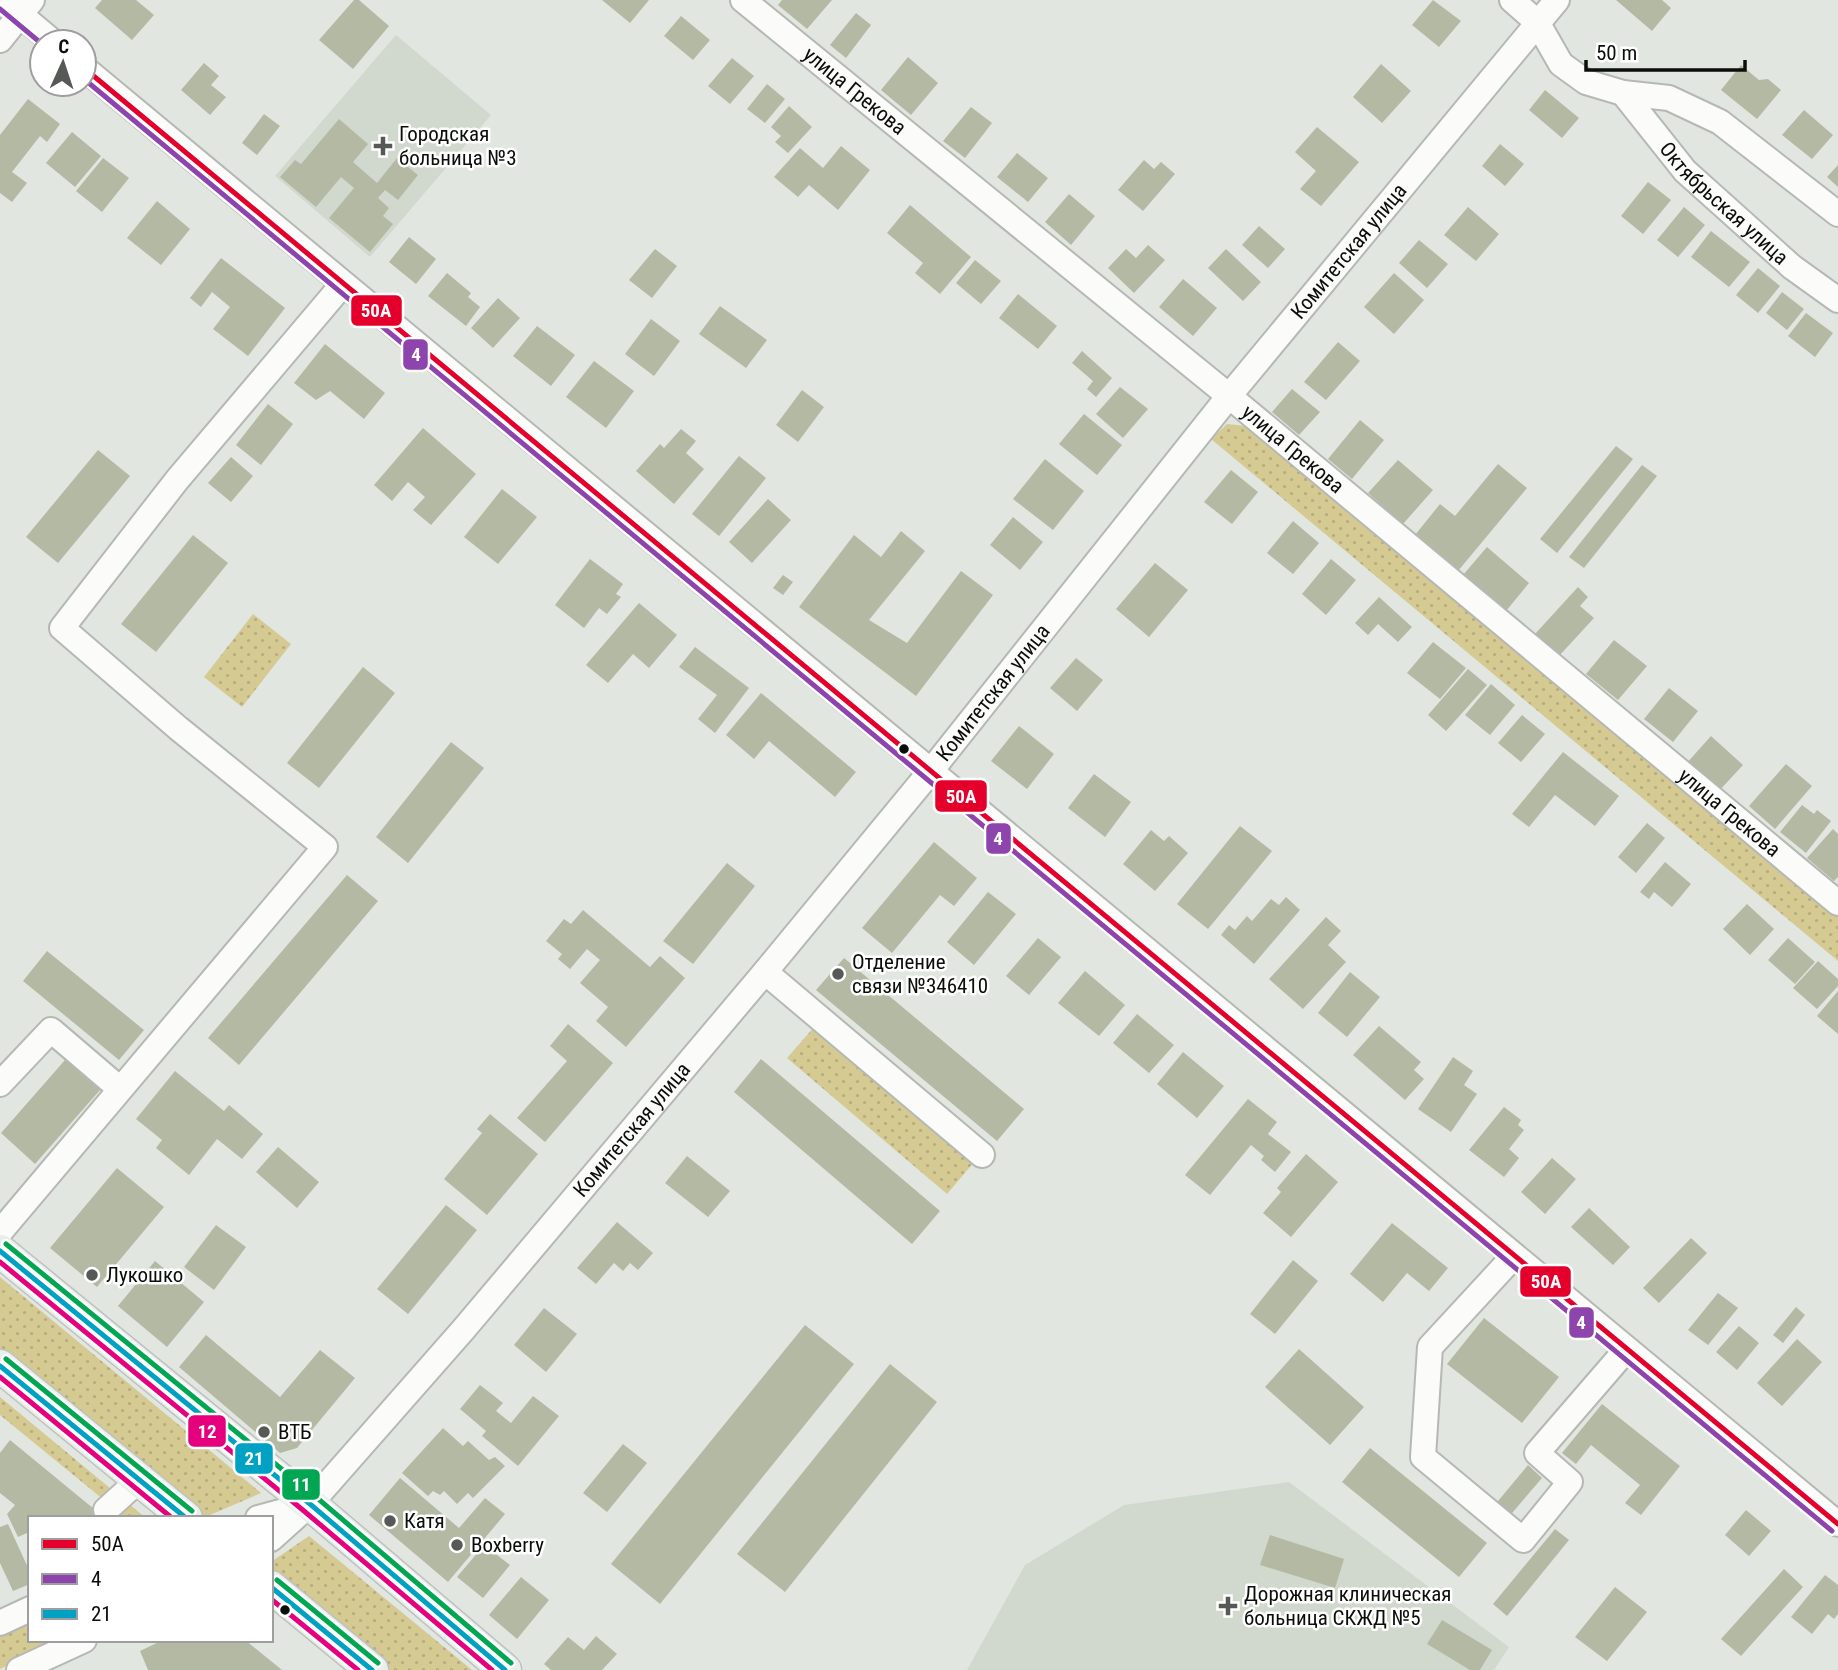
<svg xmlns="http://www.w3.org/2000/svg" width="1838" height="1670" viewBox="0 0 1838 1670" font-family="'Roboto Condensed',sans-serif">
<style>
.built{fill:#d1d9ce}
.grass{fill:url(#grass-dots)}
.building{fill:#b4b9a4}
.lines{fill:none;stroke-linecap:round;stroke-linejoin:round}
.minor-casing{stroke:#b5b8b3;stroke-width:28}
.major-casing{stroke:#bfc1be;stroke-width:35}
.minor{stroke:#fbfbfa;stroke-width:24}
.major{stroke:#e8eeea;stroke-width:32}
.bus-1-casing{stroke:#fff;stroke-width:10}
.bus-2-casing{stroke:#fff;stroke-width:10}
.bus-3-casing{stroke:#fff;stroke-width:10}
.bus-4-casing{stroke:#fff;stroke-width:10}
.bus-5-casing{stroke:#fff;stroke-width:10}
.bus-1{stroke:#e4002b;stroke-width:5}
.bus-2{stroke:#8e44ad;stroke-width:5}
.bus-3{stroke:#01a1c4;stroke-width:5}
.bus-4{stroke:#e5007d;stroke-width:5}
.bus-5{stroke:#00a651;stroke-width:5}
.poi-dot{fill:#565955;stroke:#fff;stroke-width:2.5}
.bus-dot{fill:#0b0d0a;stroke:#fff;stroke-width:2.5}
.labels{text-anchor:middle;stroke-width:5;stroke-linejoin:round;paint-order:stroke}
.street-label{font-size:21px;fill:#0b0d0a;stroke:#fff}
.poi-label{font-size:21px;fill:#0b0d0a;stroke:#fff;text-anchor:start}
.line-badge{stroke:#fff;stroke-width:2.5}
.badge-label{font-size:19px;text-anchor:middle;font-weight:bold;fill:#fff}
</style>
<defs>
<pattern id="grass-dots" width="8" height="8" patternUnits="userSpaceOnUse" patternTransform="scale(1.75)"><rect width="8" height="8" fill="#d5ca92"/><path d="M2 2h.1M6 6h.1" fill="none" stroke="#b6ac7d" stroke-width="1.8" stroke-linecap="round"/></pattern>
</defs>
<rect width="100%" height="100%" fill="#e2e6e0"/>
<!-- built -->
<path class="built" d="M396,35L491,115L370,257L275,176Z
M1289,1482L1509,1647L1494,1670H967L1025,1565L1124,1505Z"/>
<!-- grass -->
<path class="grass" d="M1227,424L1246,426L1838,916V961L1211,439Z
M253,614L291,644L242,707L204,677Z
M815,1026L975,1161L947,1194L787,1058Z
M0,1277L261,1493L203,1518H187L0,1364Z
M0,1397L146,1518H126L0,1415Z
M309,1536L472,1670H388L271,1575V1562Z
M30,1618V1640H62L0,1669V1632Z"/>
<!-- building -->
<path class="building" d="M102,0H136L154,15L132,40L95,8Z
M354,0H359L389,26L353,69L319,40Z
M602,0H649L630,23Z
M782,0H832L807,29L778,5Z
M1433,0L1461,21L1439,47L1412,25Z
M1616,0H1662L1671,8L1652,31Z
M856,13L871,25L846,58L830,45Z
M681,16L710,40L693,60L664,36Z
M908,57L938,83L911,115L881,90Z
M732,58L754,76L730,104L708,86Z
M204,63L219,76L211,85L226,97L210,115L181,90Z
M1381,64L1411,91L1382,123L1353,97Z
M1741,65L1759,80L1768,79L1781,90L1757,119L1721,90Z
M767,84L785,99L765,123L747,109Z
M1545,90L1579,118L1562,138L1529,110Z
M28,99L60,124L47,142L40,136L12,172L27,183L12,202L0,193V135Z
M789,106L812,127L788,153L775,142L781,136L771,127Z
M971,107L992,123L965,158L943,141Z
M1804,110L1833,135L1812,159L1782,135Z
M264,114L280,126L257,155L242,143Z
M339,119L368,144L353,162L377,183L397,158L418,175L398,200L385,190L378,198L389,208L383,216L393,224L370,252L329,218L354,188L341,177L316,207L280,177L295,160L301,164Z
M1317,127L1359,162L1321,206L1300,189L1316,171L1295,152Z
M72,132L101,156L75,187L46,163Z
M1500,144L1524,164L1505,186L1482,166Z
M841,146L870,170L838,210L809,185L798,197L774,177L800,148L823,168Z
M1017,153L1048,178L1028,202L997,177Z
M103,158L129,178L102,212L76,191Z
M1144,160L1154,169L1161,162L1175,174L1143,211L1118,190Z
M1838,165V187L1827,177Z
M1648,182L1671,200L1643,234L1621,216Z
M1069,194L1095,216L1071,245L1045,222Z
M157,201L190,229L161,265L127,238Z
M910,205L971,257L940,294L915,273L923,263L887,233Z
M1468,207L1499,234L1476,261L1444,235Z
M1684,207L1705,225L1678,257L1657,240Z
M1259,226L1285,249L1268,268L1242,245Z
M1711,231L1750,262L1729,287L1691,257Z
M409,237L436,259L416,284L389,262Z
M1419,240L1448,264L1427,288L1399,263Z
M1148,245L1165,260L1134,293L1108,268L1126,249L1136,258Z
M655,249L677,266L652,298L629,280Z
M1226,249L1261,282L1243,301L1208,268Z
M221,258L285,308L248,356L213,329L230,307L212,292L201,307L190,298Z
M975,260L1001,281L981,304L956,283Z
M1758,268L1780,286L1758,313L1736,295Z
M447,273L471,293L468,297L480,307L466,326L428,296Z
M1394,273L1424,300L1394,334L1364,307Z
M1183,279L1217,308L1193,336L1159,307Z
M1782,292L1804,309L1787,330L1766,313Z
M1018,294L1057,326L1038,349L999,318Z
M498,298L520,318L493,348L471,328Z
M720,306L767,340L746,368L699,334Z
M1806,313L1833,333L1815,357L1788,336Z
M651,319L680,341L654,376L625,354Z
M537,326L575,355L551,386L513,356Z
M1338,342L1360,361L1326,400L1304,382Z
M325,344L385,393L364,419L330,391L316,400L294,383Z
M1082,351L1112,378L1096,397L1087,389L1093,381L1072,363Z
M594,361L634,391L606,428L566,397Z
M1120,387L1148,409L1123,438L1096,414Z
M1292,389L1320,412L1299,435L1272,412Z
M802,390L824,407L798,442L776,425Z
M268,404L293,424L261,465L236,445Z
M1084,414L1122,445L1097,475L1059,444Z
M1360,420L1384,440L1352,479L1328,459Z
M423,428L476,474L431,525L413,510L425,497L408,482L392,501L374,485Z
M681,429L696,441L686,453L704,469L674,504L636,471L660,444L664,448Z
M1616,446L1633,459L1557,553L1540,539Z
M98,450L130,476L58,563L26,537Z
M739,456L766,478L719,536L692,514Z
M231,457L253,476L231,502L208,483Z
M1045,459L1084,491L1053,530L1013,499Z
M1398,460L1433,490L1403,524L1368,493Z
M1498,464L1527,488L1458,571L1415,535L1440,504L1455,516Z
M1642,465L1657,476L1584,568L1569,557Z
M1231,470L1258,492L1232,524L1204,502Z
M502,489L537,517L498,564L464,537Z
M768,499L791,520L752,563L729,542Z
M1013,517L1043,542L1020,570L990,545Z
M1293,521L1319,543L1293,574L1267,553Z
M901,531L925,551L869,620L907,643L961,571L993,595L916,696L799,607L854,535L881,557Z
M193,535L228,563L156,652L121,624Z
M1487,547L1529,583L1506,611L1463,575Z
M590,559L623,584L616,594L621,597L607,614L599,608L584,628L555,605Z
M1331,559L1356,580L1326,615L1302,594Z
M1155,563L1188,590L1149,637L1116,609Z
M783,575L793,582L783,595L773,588Z
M1578,587L1588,597L1580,606L1594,618L1559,656L1535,634Z
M1379,597L1412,627L1398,642L1378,624L1368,635L1355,623Z
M639,603L677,635L649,668L633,654L608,683L586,665Z
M1614,640L1647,666L1618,700L1586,674Z
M1433,642L1466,668L1440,699L1407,673Z
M695,647L749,688L715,733L698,719L717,695L679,667Z
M1076,658L1103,680L1077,711L1050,688Z
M363,667L395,693L319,788L287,763Z
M1468,669L1487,685L1446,731L1428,715Z
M1491,684L1515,705L1490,735L1465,715Z
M1669,688L1698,711L1673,742L1644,719Z
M761,693L856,772L835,797L769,741L754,759L726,735Z
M1522,715L1545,734L1521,762L1498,743Z
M1019,726L1054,754L1027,789L991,761Z
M1711,736L1743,765L1718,792L1686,764Z
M451,742L484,768L408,863L376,837Z
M1563,752L1619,796L1595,826L1555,795L1529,827L1512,814Z
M1786,764L1812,786L1775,829L1749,806Z
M1094,774L1131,802L1105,837L1068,808Z
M1802,805L1814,814L1817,810L1831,821L1806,853L1780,832Z
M1647,823L1665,838L1636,873L1618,857Z
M1240,826L1272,851L1208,929L1177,904Z
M1833,829L1838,834V877L1834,881L1807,858Z
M1151,830L1164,841L1169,836L1188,853L1155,891L1123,864Z
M934,842L977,878L954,906L940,895L892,953L862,928Z
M1665,862L1691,884L1672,907L1654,892L1649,899L1640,892Z
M727,863L755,886L693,964L663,941Z
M347,875L378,901L239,1065L208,1038Z
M988,892L1016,914L974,965L947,942Z
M1286,897L1300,910L1254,964L1221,935L1229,925L1235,930L1247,916L1252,921L1271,899L1279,905Z
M1747,904L1774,929L1750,955L1723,929Z
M583,910L650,967L660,956L685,978L626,1047L596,1021L608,1007L580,983L600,960L587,949L570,969L558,959L562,954L546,941L564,919L571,924Z
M1326,917L1341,931L1328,945L1346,962L1303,1009L1269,979Z
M1038,938L1061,957L1029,995L1006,976Z
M1788,938L1815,962L1795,984L1768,960Z
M47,951L144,1030L119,1060L23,981Z
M844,958L1024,1109L997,1141L816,990Z
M1818,961L1838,979V986L1817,1009L1793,988Z
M1085,971L1125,1005L1099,1036L1058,1003Z
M1350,972L1380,997L1347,1037L1318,1013Z
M1838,991V1034L1817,1016Z
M1137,1014L1174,1045L1149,1073L1113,1043Z
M568,1024L613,1063L545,1142L517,1118L567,1061L550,1046Z
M1379,1026L1421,1062L1414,1070L1424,1079L1405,1100L1353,1055Z
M1183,1052L1224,1086L1197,1118L1157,1084Z
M1453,1057L1473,1071L1464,1085L1477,1094L1451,1132L1418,1109Z
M761,1059L940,1211L912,1244L734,1092Z
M65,1060L100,1090L35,1164L1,1133Z
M175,1071L224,1111L229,1105L263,1134L242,1159L217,1139L189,1175L156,1148L162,1140L136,1119Z
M1248,1099L1277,1122L1268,1134L1291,1152L1275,1172L1261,1160L1264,1156L1251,1145L1210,1195L1185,1175Z
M1504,1107L1521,1120L1518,1125L1524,1130L1509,1149L1519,1158L1504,1177L1469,1150Z
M490,1114L538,1154L487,1215L444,1179L482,1133L477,1129Z
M278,1147L319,1182L297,1208L256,1172Z
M1306,1154L1338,1182L1291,1237L1263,1213L1281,1192L1277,1188Z
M687,1156L730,1191L708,1217L665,1183Z
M1552,1158L1576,1179L1545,1214L1521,1192Z
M117,1168L164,1207L97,1287L50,1248Z
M446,1205L477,1230L408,1314L377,1289Z
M1589,1208L1630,1247L1613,1265L1571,1227Z
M617,1222L653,1253L638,1270L630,1263L623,1271L614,1263L596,1284L577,1268Z
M1392,1223L1448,1268L1429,1291L1407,1273L1383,1302L1350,1274Z
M216,1225L246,1247L214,1290L184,1267Z
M1691,1238L1707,1253L1659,1303L1643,1288Z
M1293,1260L1318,1281L1275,1334L1250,1314Z
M155,1261L204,1302L167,1347L118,1306Z
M1718,1293L1738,1308L1708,1345L1688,1330Z
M1796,1307L1805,1315L1783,1343L1773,1335Z
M544,1308L577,1334L546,1372L514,1345Z
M1484,1318L1559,1377L1522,1423L1447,1364Z
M805,1325L854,1364L660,1604L611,1564Z
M1739,1326L1759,1343L1737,1370L1716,1352Z
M206,1335L280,1397L320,1350L355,1378L297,1448L280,1453L179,1367Z
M1797,1339L1822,1362L1782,1406L1757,1383Z
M1299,1349L1364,1407L1330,1445L1265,1387Z
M890,1364L937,1402L785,1592L737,1554Z
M480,1385L503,1403L496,1411L511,1423L533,1396L559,1416L518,1466L482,1436L486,1431L460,1409Z
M1602,1404L1680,1466L1641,1515L1625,1503L1640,1485L1591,1445L1576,1464L1562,1453Z
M443,1428L463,1446L468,1441L489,1460L495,1457L505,1466L473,1498L468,1493L457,1504L444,1491L440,1495L433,1491L428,1496L402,1473Z
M10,1440L105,1518H30V1538L27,1533L18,1537L7,1514L15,1505L0,1493V1453Z
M623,1444L647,1463L607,1512L583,1493Z
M1370,1448L1487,1543L1459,1577L1342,1482Z
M1528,1465L1542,1478L1507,1519L1493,1507Z
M400,1478L459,1528L485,1498L505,1514L448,1582L369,1515Z
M1746,1510L1771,1531L1749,1556L1725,1535Z
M8,1524L30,1572V1584L13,1591L0,1563V1527Z
M1555,1529L1569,1540L1507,1616L1493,1604Z
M1270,1535L1344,1559L1335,1588L1260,1565Z
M484,1545L510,1565L483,1598L457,1577Z
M1784,1569L1803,1587L1741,1656L1721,1639Z
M1825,1575L1838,1585V1614L1834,1619L1828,1614L1812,1634L1791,1617Z
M521,1577L549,1600L517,1639L489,1615Z
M1615,1587L1647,1612L1607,1661L1575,1637Z
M1442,1620L1492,1650L1480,1670H1470L1427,1644Z
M596,1636L617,1654L602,1670H551L544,1664L568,1637L584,1650Z
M163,1640H245L282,1670H148L140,1651Z"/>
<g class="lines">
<!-- minor casing -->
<g class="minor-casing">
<g id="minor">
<path d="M3,0L53,42"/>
<path id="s1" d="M743,0L1229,396L1838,903"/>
<path d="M1512,0L1537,22L1561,64L1586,82L1623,93L1669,98L1720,122L1838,214"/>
<path d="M0,40L32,0"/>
<path d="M84,68L1838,1524"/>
<path id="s2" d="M1623,93L1685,171L1792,267L1838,300"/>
<path d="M765,972L982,1155"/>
<path d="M0,1084L51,1030L120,1089"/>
<path d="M0,1232L325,847L178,728L62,628L177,480L343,284"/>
<path d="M1514,1256L1430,1347L1423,1457L1523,1540L1570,1482L1537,1453L1626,1350"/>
<path d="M106,1510L139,1480"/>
<path d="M258,1518L306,1505"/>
<path id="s3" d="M271,1539L310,1504L463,1330L765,972L930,772L1229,396L1557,0"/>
<path d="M0,1623L30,1609"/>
<path d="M19,1670L84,1640"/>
</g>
</g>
<!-- major casing -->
<g class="major-casing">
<path id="major" d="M0,1251L310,1504L505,1670
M0,1366L186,1518
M271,1587L372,1670"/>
</g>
<!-- minor -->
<use href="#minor" class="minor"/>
<!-- major -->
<use href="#major" class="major"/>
<!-- bus-1 casing -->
<g class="bus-1-casing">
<path id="bus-1" d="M84,68L1838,1524"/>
</g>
<!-- bus-2 casing -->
<g class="bus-2-casing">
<path id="bus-2" d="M0,9L42,44
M84,79L1832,1531"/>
</g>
<!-- bus-3 casing -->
<g class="bus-3-casing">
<path id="bus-3" d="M0,1251L310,1504L505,1670
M0,1366L186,1518
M271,1587L372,1670"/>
</g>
<!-- bus-4 casing -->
<g class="bus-4-casing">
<path id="bus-4" d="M0,1262L304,1511L492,1670
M0,1377L172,1518
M271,1599L358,1670"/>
</g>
<!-- bus-5 casing -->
<g class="bus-5-casing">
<path id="bus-5" d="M6,1244L316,1497L511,1663
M6,1359L192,1511
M277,1580L378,1663"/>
</g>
<!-- bus-1 -->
<use href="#bus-1" class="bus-1"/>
<!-- bus-2 -->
<use href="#bus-2" class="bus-2"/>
<!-- bus-3 -->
<use href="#bus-3" class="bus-3"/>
<!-- bus-4 -->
<use href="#bus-4" class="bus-4"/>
<!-- bus-5 -->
<use href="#bus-5" class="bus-5"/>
</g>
<!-- markers -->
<g class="poi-dot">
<path d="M379.5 135.5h7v7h7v7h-7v7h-7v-7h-7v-7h7z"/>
<circle cx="838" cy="974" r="7"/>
<circle cx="92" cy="1275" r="7"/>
<circle cx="264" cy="1432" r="7"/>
<circle cx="390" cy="1521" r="7"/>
<circle cx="457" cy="1545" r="7"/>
<path d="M1224.5 1595.5h7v7h7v7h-7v7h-7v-7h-7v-7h7z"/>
</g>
<g class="bus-dot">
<circle cx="904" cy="749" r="6"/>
<circle cx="285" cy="1610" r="6"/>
</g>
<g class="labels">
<!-- street labels -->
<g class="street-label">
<text dy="7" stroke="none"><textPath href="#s1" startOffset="144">улица Грекова</textPath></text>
<text dy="7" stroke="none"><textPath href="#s2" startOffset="150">Октябрьская улица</textPath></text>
<text dy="7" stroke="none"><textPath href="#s3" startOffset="1680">Комитетская улица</textPath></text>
<text dy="7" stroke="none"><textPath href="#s1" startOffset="710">улица Грекова</textPath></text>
<text dy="7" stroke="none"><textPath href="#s3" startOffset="1113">Комитетская улица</textPath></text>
<text dy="7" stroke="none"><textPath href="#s1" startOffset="1278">улица Грекова</textPath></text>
<text dy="7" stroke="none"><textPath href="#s3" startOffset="546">Комитетская улица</textPath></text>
</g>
<!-- poi labels -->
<g class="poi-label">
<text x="399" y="141">Городская<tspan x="399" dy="24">больница №3</tspan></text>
<text x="852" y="969">Отделение<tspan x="852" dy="24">связи №346410</tspan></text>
<text x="106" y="1282">Лукошко</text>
<text x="278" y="1439">ВТБ</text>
<text x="404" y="1528">Катя</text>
<text x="471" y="1552">Boxberry</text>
<text x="1244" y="1601">Дорожная клиническая<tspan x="1244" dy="24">больница СКЖД №5</tspan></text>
</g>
</g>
<g class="line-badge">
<rect x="350" y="294" width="53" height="33" rx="7" fill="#e4002b"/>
<rect x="402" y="338" width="27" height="33" rx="7" fill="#8e44ad"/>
<rect x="934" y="779" width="54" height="34" rx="7" fill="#e4002b"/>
<rect x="985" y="822" width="27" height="33" rx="7" fill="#8e44ad"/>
<rect x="1519" y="1265" width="53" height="33" rx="7" fill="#e4002b"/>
<rect x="1568" y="1306" width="27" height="33" rx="7" fill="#8e44ad"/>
<rect x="187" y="1414" width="40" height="34" rx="7" fill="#e5007d"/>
<rect x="234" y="1442" width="40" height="33" rx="7" fill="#01a1c4"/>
<rect x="281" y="1468" width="40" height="33" rx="7" fill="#00a651"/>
</g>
<g class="badge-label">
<text x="376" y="317">50А</text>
<text x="416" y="361">4</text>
<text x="961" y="803">50А</text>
<text x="998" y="845">4</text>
<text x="1546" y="1288">50А</text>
<text x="1581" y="1329">4</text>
<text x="207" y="1438">12</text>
<text x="254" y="1465">21</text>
<text x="301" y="1491">11</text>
</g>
<!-- legend -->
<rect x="28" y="1516" width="245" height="126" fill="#ffffff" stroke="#9d9e9d" stroke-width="2"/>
<rect x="42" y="1539" width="35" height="10" fill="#e4002b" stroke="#9d9e9d" stroke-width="2"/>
<text x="91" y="1551" font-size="21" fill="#0b0d0a">50А</text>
<rect x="42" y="1574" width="35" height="10" fill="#8e44ad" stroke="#9d9e9d" stroke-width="2"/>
<text x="91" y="1586" font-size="21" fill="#0b0d0a">4</text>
<rect x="42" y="1609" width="35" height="10" fill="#01a1c4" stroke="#9d9e9d" stroke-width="2"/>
<text x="91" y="1621" font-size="21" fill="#0b0d0a">21</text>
<!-- north arrow -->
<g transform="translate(63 63) rotate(3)"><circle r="33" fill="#ffffff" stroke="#9d9e9d" stroke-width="2"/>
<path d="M0-5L12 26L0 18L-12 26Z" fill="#565955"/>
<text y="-10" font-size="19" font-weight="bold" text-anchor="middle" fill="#0b0d0a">С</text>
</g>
<!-- scale -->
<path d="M1586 60v10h159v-10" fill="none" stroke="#0b0d0a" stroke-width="3.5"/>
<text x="1596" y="60" font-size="21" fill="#0b0d0a" stroke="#ffffff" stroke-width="5" paint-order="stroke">50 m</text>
</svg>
